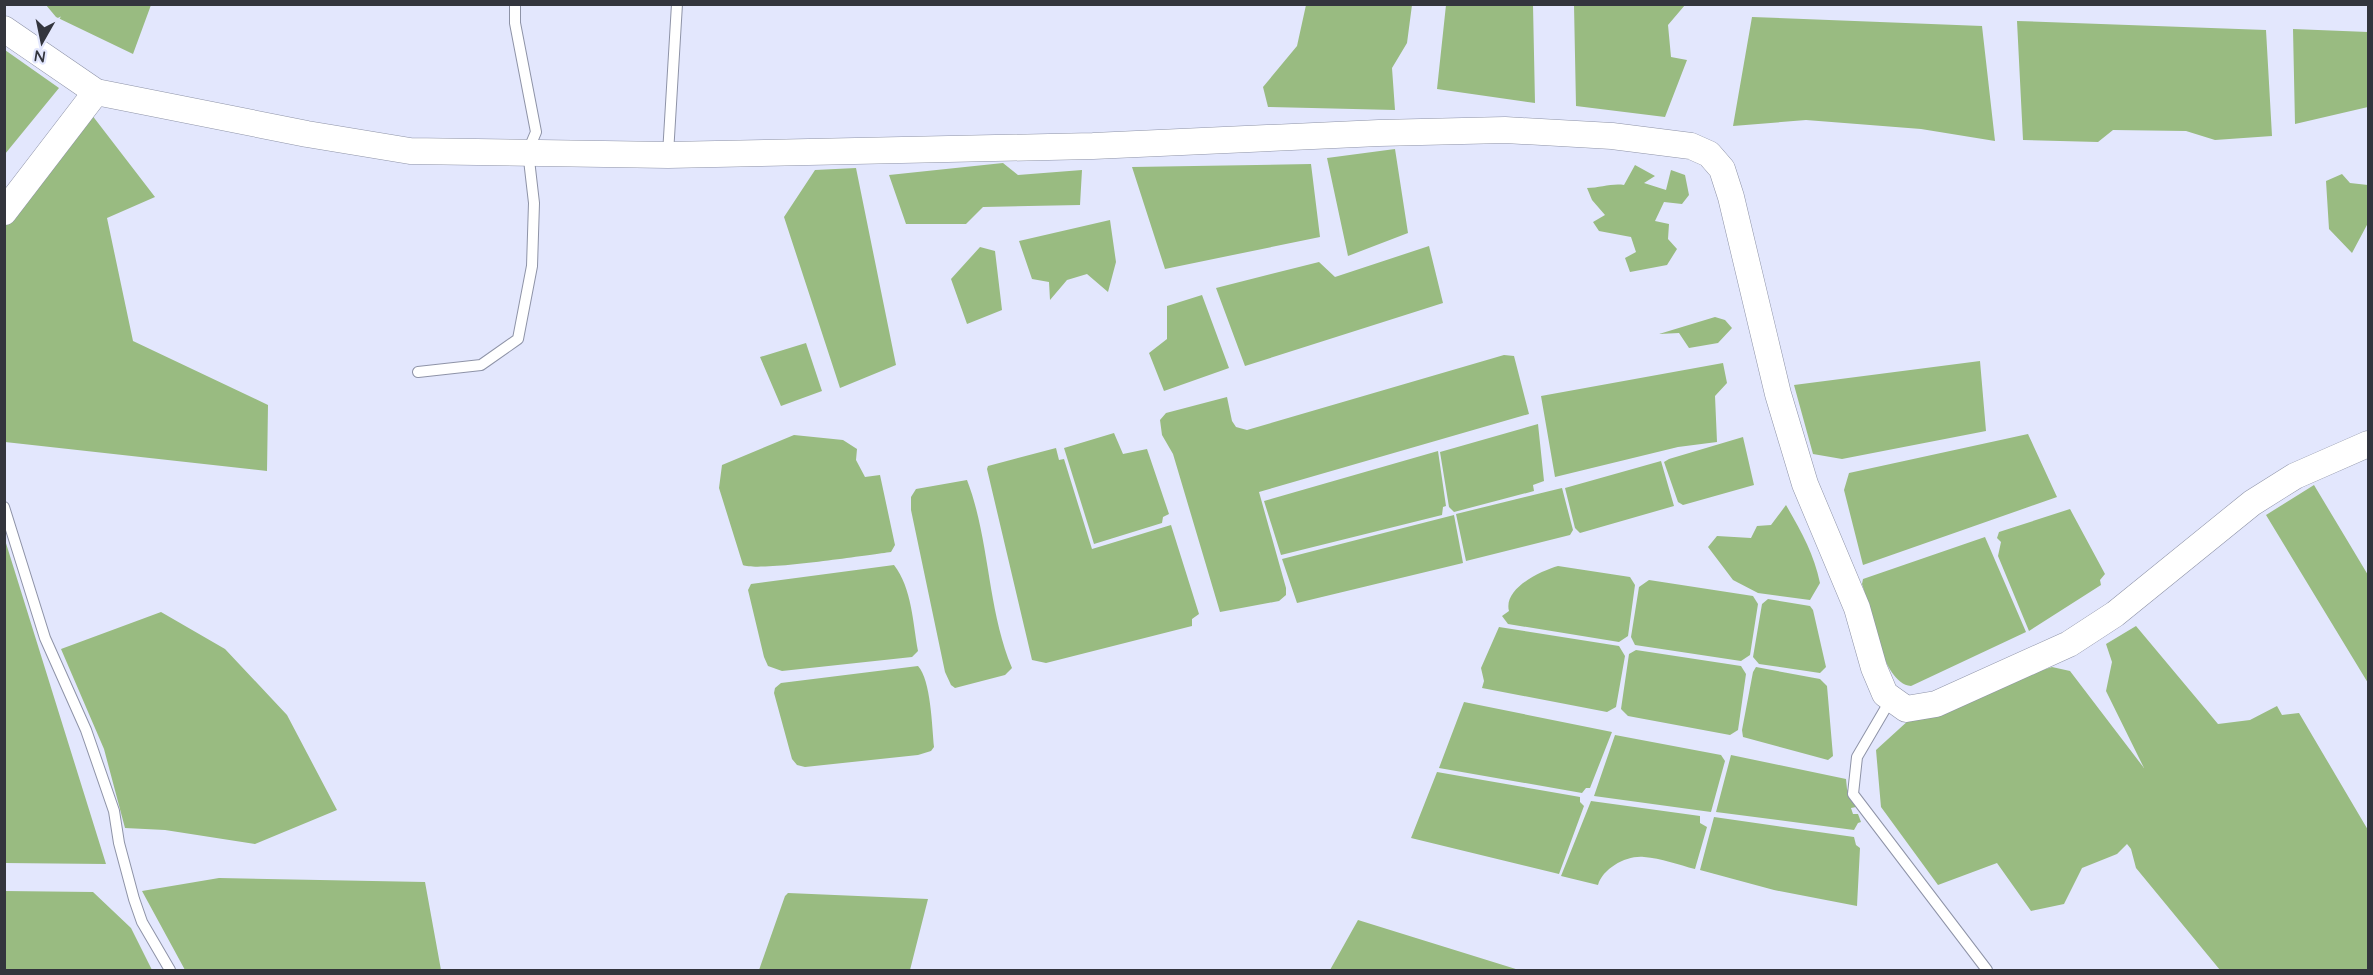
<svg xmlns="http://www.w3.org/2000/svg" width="2373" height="975" viewBox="0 0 2373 975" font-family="Quicksand,sans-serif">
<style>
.water{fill:#99bb81}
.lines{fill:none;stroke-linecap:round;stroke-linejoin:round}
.service-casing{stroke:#8e93a7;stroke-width:12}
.tertiary-casing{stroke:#8e93a7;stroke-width:27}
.service{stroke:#fff;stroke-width:10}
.tertiary{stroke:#fff;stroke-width:26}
</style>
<rect width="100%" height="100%" fill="#e3e7fd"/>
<!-- water -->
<path class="water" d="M46,5H151L133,54L56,17Z
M1306,5H1412L1407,43L1392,68L1395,110L1268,107L1263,87L1297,46Z
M1446,5H1533L1535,103L1437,89Z
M1574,5H1685L1668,25L1671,57L1687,60L1665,117L1576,106Z
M1752,17L1982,26L1995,141L1921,129L1806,120L1733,126Z
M2017,21L2266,30L2272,136L2215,140L2186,131L2113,130L2098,142L2023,140Z
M2293,29L2368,32V107L2295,124Z
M5,50L59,88L5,154Z
M85,106L155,197L107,218L133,341L268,405L267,471L5,442V201Z
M1395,149L1408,233L1348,256L1327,158Z
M1003,163L1018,175L1082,170L1080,205L983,207L966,224H906L889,175Z
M1311,164L1320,237L1165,269L1132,167Z
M1635,165L1655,176L1644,183L1666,190L1671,170L1685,175L1689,195L1682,204L1664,202L1655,221L1669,224L1668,239L1677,249L1667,265L1630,272L1625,258L1636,252L1631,237L1599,231L1593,222L1605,215L1592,200L1587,188C1600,188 1612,183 1624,185Z
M856,168L896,365L840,388L784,217L815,170Z
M2342,174L2350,183L2368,185V223L2352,253L2329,229L2326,181Z
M1110,220L1116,262L1108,292L1087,274L1067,280L1050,300L1049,282L1032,279L1019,241Z
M1429,246L1443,303L1245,366L1216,288L1319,262L1335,277Z
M980,247L995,251L1002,310L967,324L951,279Z
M1202,295L1229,368L1164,391L1149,353L1167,339V306Z
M1715,317L1725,320L1732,328L1718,343L1689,348L1679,333L1659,334Z
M806,343L822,391L781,406L760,357Z
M1504,355L1514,356L1529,414L1259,492L1286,588V595L1279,601L1220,612L1173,454L1162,435L1160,420L1166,413L1227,397L1232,421L1236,427L1247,430Z
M1980,361L1986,431L1842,459L1813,454L1794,385Z
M1723,363L1727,383L1715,396L1717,442L1678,447L1555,477L1541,396Z
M1538,424L1544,481L1533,485L1534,491L1454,512L1449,507L1440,452Z
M1114,433L1123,454L1147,449L1169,514L1163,517L1162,523L1094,544L1064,448Z
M2028,434L2057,497L1863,565L1844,490L1849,473Z
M794,435L843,440L857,449L856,460L865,477L880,475L895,545L891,552C867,555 758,572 743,565L719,488L722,465Z
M1743,437L1754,485L1683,505L1678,502L1664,462L1669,459Z
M1056,448L1059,460L1064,459L1092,549L1171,525L1199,614L1192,619V626L1046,663L1032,660L987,469L988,466Z
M1438,451L1446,506L1443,507L1442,515L1281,555L1264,501Z
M1661,461L1674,506L1580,533L1575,528L1565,488Z
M967,480C990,540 987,608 1012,668L1005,675L955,688L951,685L945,672L911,510V497L916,489Z
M2314,485L2368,575V683L2266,515Z
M1562,488L1573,530L1570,535L1466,561L1456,514Z
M1786,505C1801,531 1814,554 1820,583L1810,600L1758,593L1733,580L1708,547L1717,536L1751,538L1757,526L1771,525Z
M2070,509L2105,574L2100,580L2101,585L2029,631L1998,556L2001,542L1997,538L1999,532Z
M1454,515L1463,563L1297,603L1282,559Z
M1985,537L2026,632L1911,686C1881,683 1871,609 1862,584L1863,579Z
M4,540H5L106,864L5,863Z
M894,565C912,588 913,624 918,651L912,657L782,671L768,666L764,657L748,590L751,584Z
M1558,566L1630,577L1635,585L1628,636L1619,642L1508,624L1502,616L1509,611C1503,588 1541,571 1558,566Z
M1649,580L1753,596L1758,604L1750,655L1741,661L1635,645L1631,637L1639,587Z
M1768,599L1810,606L1813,610L1826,667L1820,673L1759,664L1753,657L1762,604Z
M161,612L225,649L287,715L337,810L255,844L165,830L125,828L104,749L61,649Z
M2136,626L2218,724L2250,720L2277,706L2282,715L2299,713L2368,830V970H2220L2136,868L2131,849L2127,844L2117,854L2082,868L2064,904L2031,911L1997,863L1938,885L1881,807L1876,750L1921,709L2052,667L2070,671L2144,768L2106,691L2112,662L2106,644Z
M1499,627L1619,646L1625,656L1616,707L1607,712L1482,688L1484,681L1481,668Z
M1636,650L1741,666L1746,674L1738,730L1730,735L1628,716L1621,709L1629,654Z
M918,666C931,680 932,727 934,747L931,751L918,755L805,767L797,765L792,759L774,693L775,688L781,683Z
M1756,667L1820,679L1827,686L1833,756L1828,760L1743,737L1742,730L1753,672Z
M1464,702L1612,732L1590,788H1586L1582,793L1439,768Z
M1615,735L1721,755L1725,761L1711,812L1594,796Z
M1731,755L1846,779L1847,789L1856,807L1851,808L1853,814H1858L1861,822L1858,823L1854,830L1716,812Z
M1437,772L1580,797V802L1584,806L1559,874L1411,838Z
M1591,801L1700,816V823L1707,827L1695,869C1679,865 1661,858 1644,857C1627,855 1603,868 1598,885L1561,876Z
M1714,817L1854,837L1856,845L1860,848L1857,906L1774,890L1700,870Z
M219,878L425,882L441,970H185L142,891Z
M5,891L93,892L131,928L152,970H5Z
M788,893L928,899L910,970H759L785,896Z
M1358,920L1519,970H1330Z"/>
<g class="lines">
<!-- service casing -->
<g class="service-casing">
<path id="service" d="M668,154L677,4
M418,372L481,365L518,339L532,266L534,203L528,151L536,132L515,23V4
M4,507L45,638L86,730L114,811L119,843L134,899L142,922L170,970
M1891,699L1857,757L1853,794L1987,970"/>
</g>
<!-- tertiary casing -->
<g class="tertiary-casing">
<path id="tertiary" d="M4,29L96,92
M4,212L96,92L307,134L410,151L668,155L1093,146L1379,133L1505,130L1612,136L1691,146L1709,154L1722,169L1731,197L1778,394L1805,484L1857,608L1874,668L1885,694L1906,709L1936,704L2069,644L2115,614L2252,503L2295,476L2368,444"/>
</g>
<!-- service -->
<use href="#service" class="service"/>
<!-- tertiary -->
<use href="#tertiary" class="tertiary"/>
</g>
<!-- border -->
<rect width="2373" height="975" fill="none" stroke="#33353d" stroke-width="12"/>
<!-- north arrow -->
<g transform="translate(42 42) rotate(189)" stroke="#e3e7fd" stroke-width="4.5" paint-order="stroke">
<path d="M0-4.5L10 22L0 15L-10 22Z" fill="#33353d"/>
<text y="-9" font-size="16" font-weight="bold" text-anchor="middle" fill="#33353d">N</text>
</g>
</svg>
